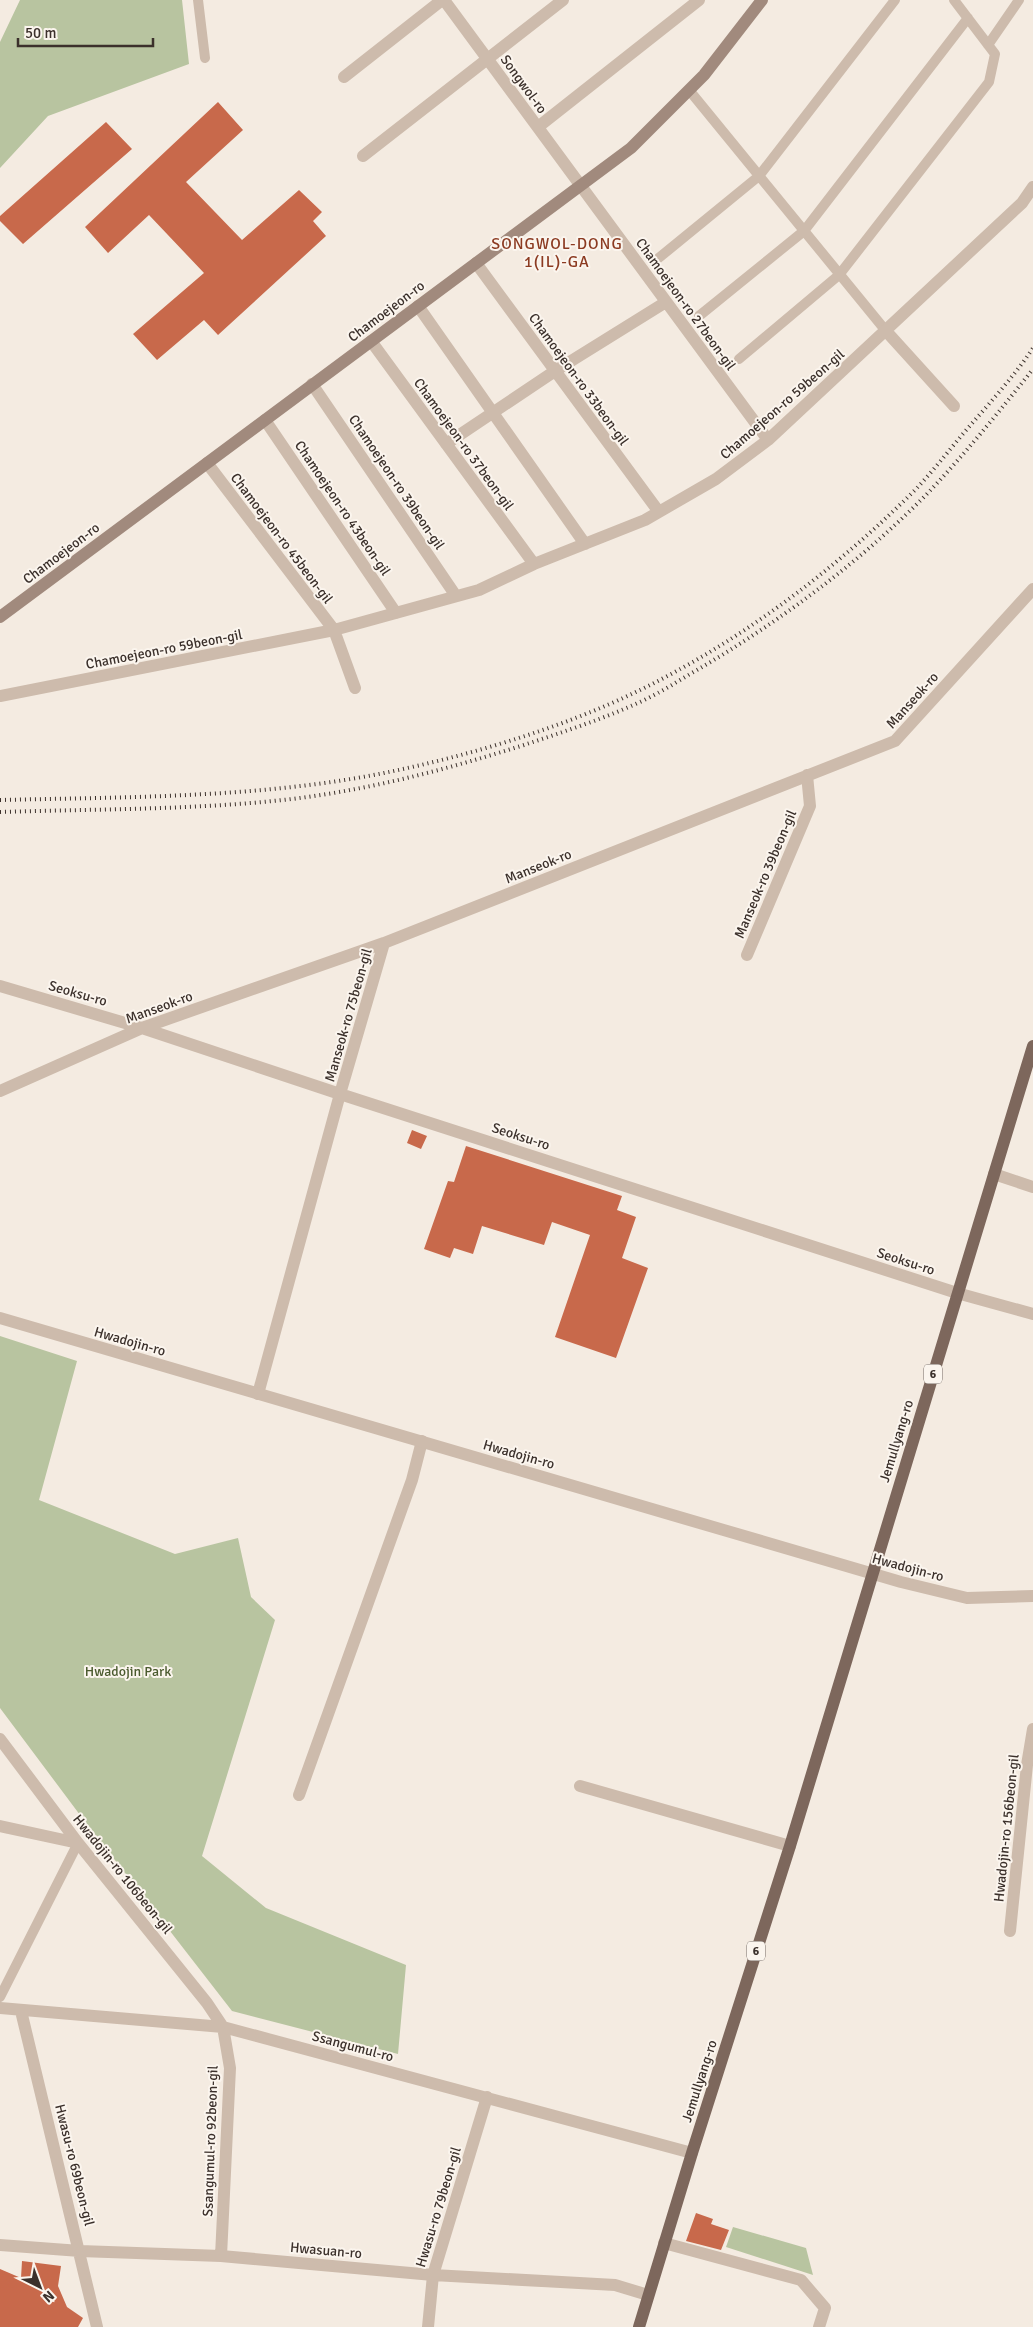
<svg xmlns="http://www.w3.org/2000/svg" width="1033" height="2327" viewBox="0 0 1033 2327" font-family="Signika,sans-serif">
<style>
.green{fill:#b8c4a0}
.building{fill:#c8694b}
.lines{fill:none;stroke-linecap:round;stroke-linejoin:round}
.service{stroke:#cdbbac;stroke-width:10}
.minor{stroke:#cdbbac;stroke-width:12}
.tertiary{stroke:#cdbbac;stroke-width:12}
.secondary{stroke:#a18a7d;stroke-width:12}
.primary{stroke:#7d675c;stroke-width:12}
.rail{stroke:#3b302b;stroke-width:4;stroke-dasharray:1 4;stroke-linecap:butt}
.labels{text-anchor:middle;stroke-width:4;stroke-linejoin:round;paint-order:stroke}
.shield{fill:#fbf5ee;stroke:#756b66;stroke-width:1}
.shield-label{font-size:12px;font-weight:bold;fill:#3b302b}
.street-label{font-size:14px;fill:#3b302b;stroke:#fbf5ee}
.park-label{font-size:14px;fill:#4a5a2e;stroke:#fbf5ee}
.quarter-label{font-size:16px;letter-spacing:1px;fill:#8c3b22;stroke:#fbf5ee}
</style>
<rect width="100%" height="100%" fill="#f4ebe1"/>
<!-- green -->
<path class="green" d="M20,0H182L189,64L48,116L0,168V42Z
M0,1336L77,1361L39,1500L175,1554L238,1538L251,1597L275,1620L202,1856L266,1908L406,1965L398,2054L232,2011L80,1815L0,1708Z
M733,2227L806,2248L813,2275L726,2247Z"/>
<!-- building -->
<path class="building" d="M218,102L243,130L186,182L242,240L299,190L322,212L313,221L326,236L218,335L204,320L157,360L133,334L204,273L149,215L108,253L85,227Z
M106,122L132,149L23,244L0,221V216Z
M412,1130L427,1136L421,1149L407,1143Z
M466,1146L622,1196L617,1210L636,1217L622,1258L648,1268L616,1358L555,1337L590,1235L552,1222L544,1245L482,1226L473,1254L454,1248L450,1258L424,1249L448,1181L454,1182Z
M696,2213L713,2219L711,2224L729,2230L721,2250L686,2241Z
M22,2261L61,2266L58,2286L67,2307L83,2318L78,2327H0V2269L21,2278Z"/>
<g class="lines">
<!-- service -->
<path class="service" d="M198,0L205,58
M988,45L1019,0
M689,90L886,331
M655,261L759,176L895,0
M699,316L804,231L968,18
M739,359L839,275L989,82L995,54L954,0
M0,1997L78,1843"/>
<!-- minor -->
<path class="minor" d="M444,0L768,440
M344,77L442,0
M538,127L699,0
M363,156L563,0
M476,263L659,512
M418,306L585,544
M886,331L954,406
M371,341L534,564
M312,384L456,596
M265,420L396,613
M446,444L555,371L666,302
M207,463L334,630L355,688
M0,696L334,630L479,590L534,564L645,520L716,479L768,440L1022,203L1033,187
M747,955L810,806L807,775
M0,986L142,1028L340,1094L957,1293L1033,1314
M0,1091L142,1028L384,943L895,741L1033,589
M994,1174L1033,1187
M258,1394L340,1094L384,943
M0,1739L78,1843L207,2003L223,2027L230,2068L221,2256
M580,1786L790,1846
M299,1795L412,1480L422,1441
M0,1826L78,1843
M1010,1931L1027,1765L1033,1729
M0,2008L223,2027L692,2153
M21,2011L97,2327
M664,2243L801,2280L825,2308L819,2327
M0,2245L80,2251L221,2256L433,2275L615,2285L648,2295
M428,2327L433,2275L487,2097"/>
<!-- tertiary -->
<path class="tertiary" d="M0,1318L901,1582L967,1598L1033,1596"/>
<!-- secondary -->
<path class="secondary" d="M0,617L631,148L704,75L762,0"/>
<!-- primary -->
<path class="primary" d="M639,2327L692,2153L790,1846L1033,1046"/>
<!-- rail -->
<path class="rail" d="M0,800C128,797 258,798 384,773C468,756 562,728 638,691C741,641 835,570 916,489C932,472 947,453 962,435C986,407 1013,378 1033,348
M0,812C94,809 189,810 283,800C365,791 445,770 524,745C563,732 603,719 640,702C660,693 678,681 697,670C779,622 859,563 926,495C964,455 999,412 1033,369"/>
</g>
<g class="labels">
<!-- shield labels -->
<g class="shield">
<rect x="924" y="1364.5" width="18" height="19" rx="4"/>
<rect x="747" y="1941.5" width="18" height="19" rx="4"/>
</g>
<g class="shield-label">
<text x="933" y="1378">6</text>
<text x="756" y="1955">6</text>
</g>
<!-- street labels -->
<g class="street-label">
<text transform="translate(524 84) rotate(54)" y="5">Songwol-ro</text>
<text transform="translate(686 304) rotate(54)" y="5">Chamoejeon-ro 27beon-gil</text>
<text transform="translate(386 311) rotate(-37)" y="5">Chamoejeon-ro</text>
<text transform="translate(579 379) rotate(54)" y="5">Chamoejeon-ro 33beon-gil</text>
<text transform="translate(782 404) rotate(-41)" y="5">Chamoejeon-ro 59beon-gil</text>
<text transform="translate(464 444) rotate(54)" y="5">Chamoejeon-ro 37beon-gil</text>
<text transform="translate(397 482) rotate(56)" y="5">Chamoejeon-ro 39beon-gil</text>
<text transform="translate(343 508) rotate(56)" y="5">Chamoejeon-ro 43beon-gil</text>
<text transform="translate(282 538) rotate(53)" y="5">Chamoejeon-ro 45beon-gil</text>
<text transform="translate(61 553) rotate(-37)" y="5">Chamoejeon-ro</text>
<text transform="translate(164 649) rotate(-11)" y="5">Chamoejeon-ro 59beon-gil</text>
<text transform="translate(912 700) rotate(-48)" y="5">Manseok-ro</text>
<text transform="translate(538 866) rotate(-22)" y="5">Manseok-ro</text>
<text transform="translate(765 874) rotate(-67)" y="5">Manseok-ro 39beon-gil</text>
<text transform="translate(78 993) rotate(16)" y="5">Seoksu-ro</text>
<text transform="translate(159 1007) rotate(-20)" y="5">Manseok-ro</text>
<text transform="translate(348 1015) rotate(-74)" y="5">Manseok-ro 75beon-gil</text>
<text transform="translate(521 1136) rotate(18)" y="5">Seoksu-ro</text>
<text transform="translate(906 1261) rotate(18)" y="5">Seoksu-ro</text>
<text transform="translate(130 1341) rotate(16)" y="5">Hwadojin-ro</text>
<text transform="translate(896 1441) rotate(-73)" y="5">Jemullyang-ro</text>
<text transform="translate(519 1454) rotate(16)" y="5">Hwadojin-ro</text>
<text transform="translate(908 1567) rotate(15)" y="5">Hwadojin-ro</text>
<text transform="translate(1006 1828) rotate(-84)" y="5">Hwadojin-ro 156beon-gil</text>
<text transform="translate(123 1874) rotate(51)" y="5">Hwadojin-ro 106beon-gil</text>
<text transform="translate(353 2046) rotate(15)" y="5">Ssangumul-ro</text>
<text transform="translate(699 2081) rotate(-72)" y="5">Jemullyang-ro</text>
<text transform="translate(210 2141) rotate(-88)" y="5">Ssangumul-ro 92beon-gil</text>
<text transform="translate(75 2165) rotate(76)" y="5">Hwasu-ro 69beon-gil</text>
<text transform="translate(438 2207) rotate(-73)" y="5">Hwasu-ro 79beon-gil</text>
<text transform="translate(326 2250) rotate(5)" y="5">Hwasuan-ro</text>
</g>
<!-- park labels -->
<g class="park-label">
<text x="128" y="1676">Hwadojin Park</text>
</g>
<!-- quarter labels -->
<g class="quarter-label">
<text x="557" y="249">SONGWOL-DONG<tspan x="557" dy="18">1(IL)-GA</tspan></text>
</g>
</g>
<!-- north arrow -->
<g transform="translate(40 2287) rotate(138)" stroke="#fbf5ee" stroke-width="4" paint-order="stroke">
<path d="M0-4L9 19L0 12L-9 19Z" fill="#3b302b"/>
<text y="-8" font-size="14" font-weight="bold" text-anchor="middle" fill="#3b302b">N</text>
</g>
<!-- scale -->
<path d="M18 38v8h135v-8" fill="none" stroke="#3b302b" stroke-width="2.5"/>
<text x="25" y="38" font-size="15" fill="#3b302b" stroke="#fbf5ee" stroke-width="4" paint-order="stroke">50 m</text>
</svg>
